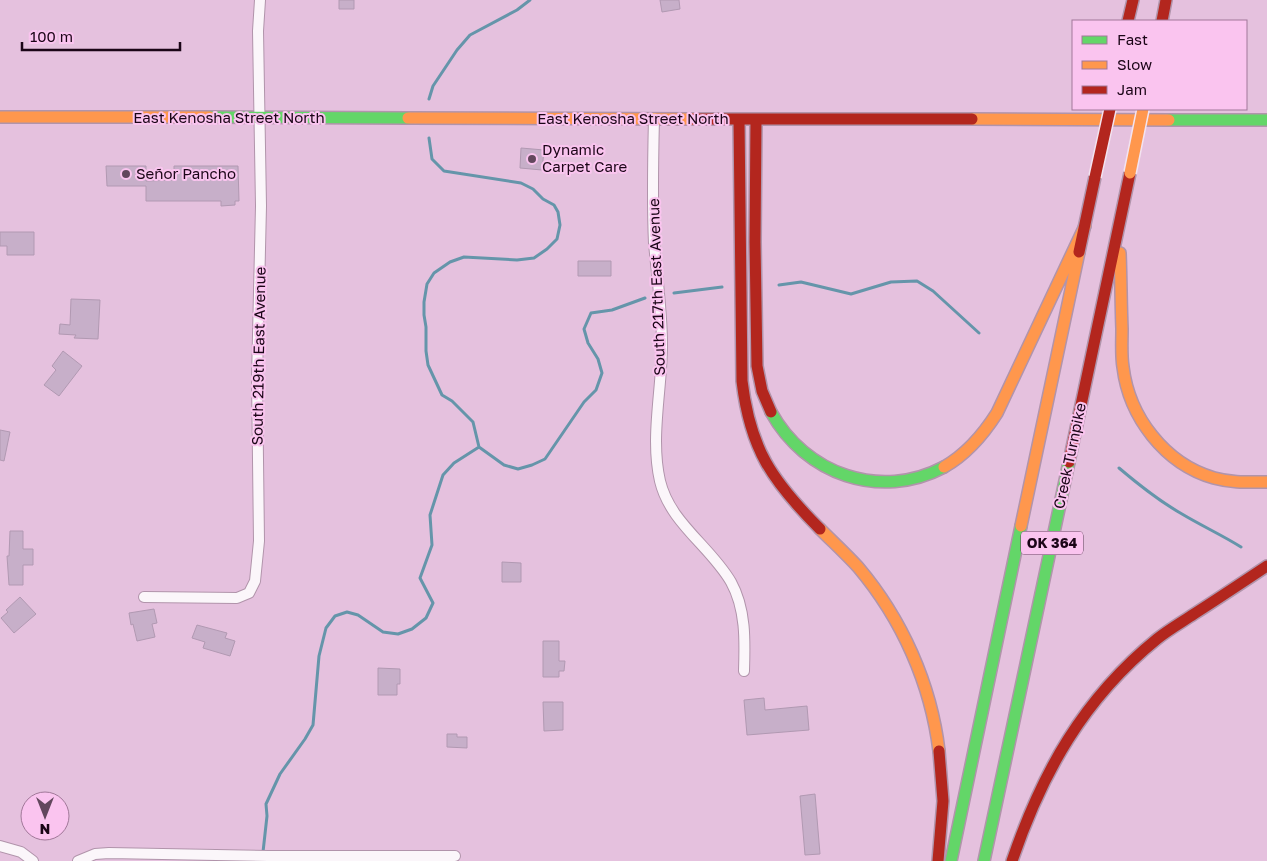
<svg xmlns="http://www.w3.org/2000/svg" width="1267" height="861" viewBox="0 0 1267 861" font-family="'Golos Text',sans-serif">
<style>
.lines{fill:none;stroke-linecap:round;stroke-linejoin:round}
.stream{stroke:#6595aa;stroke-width:3}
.building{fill:#c7afc9;stroke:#b199b2}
.street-casing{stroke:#b194ab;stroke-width:12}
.fast-casing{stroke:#b194ab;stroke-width:14}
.slow-casing{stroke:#b194ab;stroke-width:14}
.jam-casing{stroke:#b194ab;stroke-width:14}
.street{stroke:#fbf6fa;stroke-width:10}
.fast{stroke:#63d668;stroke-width:11}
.slow{stroke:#ff974d;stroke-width:11}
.jam{stroke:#b3261e;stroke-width:11}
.slow-bridge-casing{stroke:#f3e3f0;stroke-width:14;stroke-linecap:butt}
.jam-bridge-casing{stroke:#f3e3f0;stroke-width:14;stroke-linecap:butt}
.slow-bridge{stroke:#ff974d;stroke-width:11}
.jam-bridge{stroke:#b3261e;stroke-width:11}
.poi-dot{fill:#62475d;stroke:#fac4ef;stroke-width:2}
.labels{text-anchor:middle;stroke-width:4;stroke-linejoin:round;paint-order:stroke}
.shield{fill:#fac4ef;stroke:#5e3e58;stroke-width:1}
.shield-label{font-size:14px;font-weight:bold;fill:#1b0517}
.street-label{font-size:15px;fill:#1b0517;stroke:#fac4ef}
.poi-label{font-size:15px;fill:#1b0517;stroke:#fac4ef;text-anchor:start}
</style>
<rect width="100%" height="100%" fill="#e5c1de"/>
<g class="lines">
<!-- stream -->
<path class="stream" d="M429,99L433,86L457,50L470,35L517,10L530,0
M429,138L432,159L444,171L521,183L533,189L543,199L554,205L558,212L560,225L557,239L547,249L534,258L517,260L464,257L450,262L434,273L427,284L424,302V315L426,327V351L428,365L442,395L452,401L473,422L479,447L504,465L518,469L532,465L545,459L584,402L596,390L602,373L598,359L588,343L584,329L591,313L612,310L645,298
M779,285L801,282L851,294L891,282L917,281L933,291L979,333
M674,293L722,287
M1119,468C1139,485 1159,501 1182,514C1202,526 1222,535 1241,547
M262,861L267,816L266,804L280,774L305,739L313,725L319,656L326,628L335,616L347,612L358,615L383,632L398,634L412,629L426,618L433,603L420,578L432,545L430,515L443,475L454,463L479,447"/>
</g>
<!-- building -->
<path class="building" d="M339,0H354V9H339Z
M660,0H679L680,9L662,12Z
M521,148L544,150L542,170L520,168Z
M106,166H146V181L174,180V166H238L239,201H235V205L221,206V201H146V186H107Z
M0,232H34V255H7V246H0Z
M578,261H611V276H578Z
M71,299L100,300L98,339L74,338L76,335L59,334L60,324L70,325Z
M63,351L82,366L59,396L44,385L56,370L52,366Z
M0,430L10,432L4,461L0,460Z
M10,531H23V549H33V565H23V585H9L7,556H9Z
M502,562L521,563V582H502Z
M20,597L36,614L14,633L1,618L8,612L6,610Z
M154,609L157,623L152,624L155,637L137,641L133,624L131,625L129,613Z
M197,625L227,633L225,638L235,641L230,656L203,648L205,642L192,638Z
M543,641H559V661H565L564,671H559V677H543Z
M378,668L400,669V684H397V695H378Z
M764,698L765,710L807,706L809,730L747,735L744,700Z
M543,702H563V730L544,731Z
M447,734H457V737H467V748L447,747Z
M815,794L820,854L805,855L800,796Z"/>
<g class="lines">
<!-- street casing -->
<g class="street-casing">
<path id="street" d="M654,118C653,159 652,201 654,243C657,277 662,311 662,345C662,389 650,438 660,481C670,523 710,546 731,582C746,609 745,641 744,671
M144,597L237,598L249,593L255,581L259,541L257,378L261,206L258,31L260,0
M0,846L21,852L33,861
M78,861L95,854L109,853L268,856H455"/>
</g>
<!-- fast casing -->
<g class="fast-casing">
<path id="fast" d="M210,117L408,118
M1169,120H1267
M771,412C805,474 880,501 944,467
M951,861L1021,526
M984,861L1069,462"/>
</g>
<!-- slow casing -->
<g class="slow-casing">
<path id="slow" d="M0,117H210
M408,118L693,119
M972,119L1169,120
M1120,253C1121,278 1121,304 1122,329C1122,341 1121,355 1123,367C1129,417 1165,464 1214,478C1232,483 1249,482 1267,482
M944,467C967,454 983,435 997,413L1085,226
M1021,526L1079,252
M820,529C833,542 846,554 858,567C902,619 931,684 939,751"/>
</g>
<!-- jam casing -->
<g class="jam-casing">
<path id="jam" d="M1128,21L1133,0
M1162,21L1166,0
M693,119H972
M739,119L742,381C750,449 772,481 820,529
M756,119L755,242L757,366L762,391L771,412
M1079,252L1095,177
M1069,462L1130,173
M938,861L943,801L939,751
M1012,861C1042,773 1083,699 1157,639C1168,630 1182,622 1194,614C1219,598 1243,582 1267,566"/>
</g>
<!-- street -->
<use href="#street" class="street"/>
<!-- fast -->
<use href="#fast" class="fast"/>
<!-- slow -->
<use href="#slow" class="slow"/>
<!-- jam -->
<use href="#jam" class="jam"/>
<!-- slow-bridge casing -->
<g class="slow-bridge-casing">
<path id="slow-bridge" d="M1130,173L1143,109"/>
</g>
<!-- jam-bridge casing -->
<g class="jam-bridge-casing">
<path id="jam-bridge" d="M1095,177L1110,109"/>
</g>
<!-- slow-bridge -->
<use href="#slow-bridge" class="slow-bridge"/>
<!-- jam-bridge -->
<use href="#jam-bridge" class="jam-bridge"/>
</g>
<!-- markers -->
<g class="poi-dot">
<circle cx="532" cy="159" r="5"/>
<circle cx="126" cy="174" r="5"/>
</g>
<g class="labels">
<!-- shield labels -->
<rect class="shield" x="1021" y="531.5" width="62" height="23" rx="4"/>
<g class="shield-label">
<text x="1052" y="548">OK 364</text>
</g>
<!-- street labels -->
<g class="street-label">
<text x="229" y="123">East Kenosha Street North</text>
<text x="633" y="124">East Kenosha Street North</text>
<text transform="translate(657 287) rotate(-92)" y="5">South 217th East Avenue</text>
<text transform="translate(259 356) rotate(-89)" y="5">South 219th East Avenue</text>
<text transform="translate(1070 456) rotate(-78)" y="5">Creek Turnpike</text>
</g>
<!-- poi labels -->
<g class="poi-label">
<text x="542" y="155">Dynamic<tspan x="542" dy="17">Carpet Care</tspan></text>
<text x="136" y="179">Señor Pancho</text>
</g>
</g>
<!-- legend -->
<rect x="1072" y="20" width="175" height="90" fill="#fac4ef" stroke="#a17899"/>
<rect x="1082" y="36" width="25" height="8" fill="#63d668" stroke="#a17899"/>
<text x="1117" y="45" font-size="15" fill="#1b0517">Fast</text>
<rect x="1082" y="61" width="25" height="8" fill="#ff974d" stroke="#a17899"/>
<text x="1117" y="70" font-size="15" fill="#1b0517">Slow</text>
<rect x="1082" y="86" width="25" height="8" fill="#b3261e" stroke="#a17899"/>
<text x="1117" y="95" font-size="15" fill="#1b0517">Jam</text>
<!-- north arrow -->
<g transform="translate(45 816) rotate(180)"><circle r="24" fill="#fac4ef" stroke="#a17899"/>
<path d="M0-4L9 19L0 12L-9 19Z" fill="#62475d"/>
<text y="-8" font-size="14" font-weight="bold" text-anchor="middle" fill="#1b0517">N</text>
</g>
<!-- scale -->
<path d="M22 42v8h158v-8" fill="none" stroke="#1b0517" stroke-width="2.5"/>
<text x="30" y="42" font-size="15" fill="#1b0517" stroke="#fac4ef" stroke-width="4" paint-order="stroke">100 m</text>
</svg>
